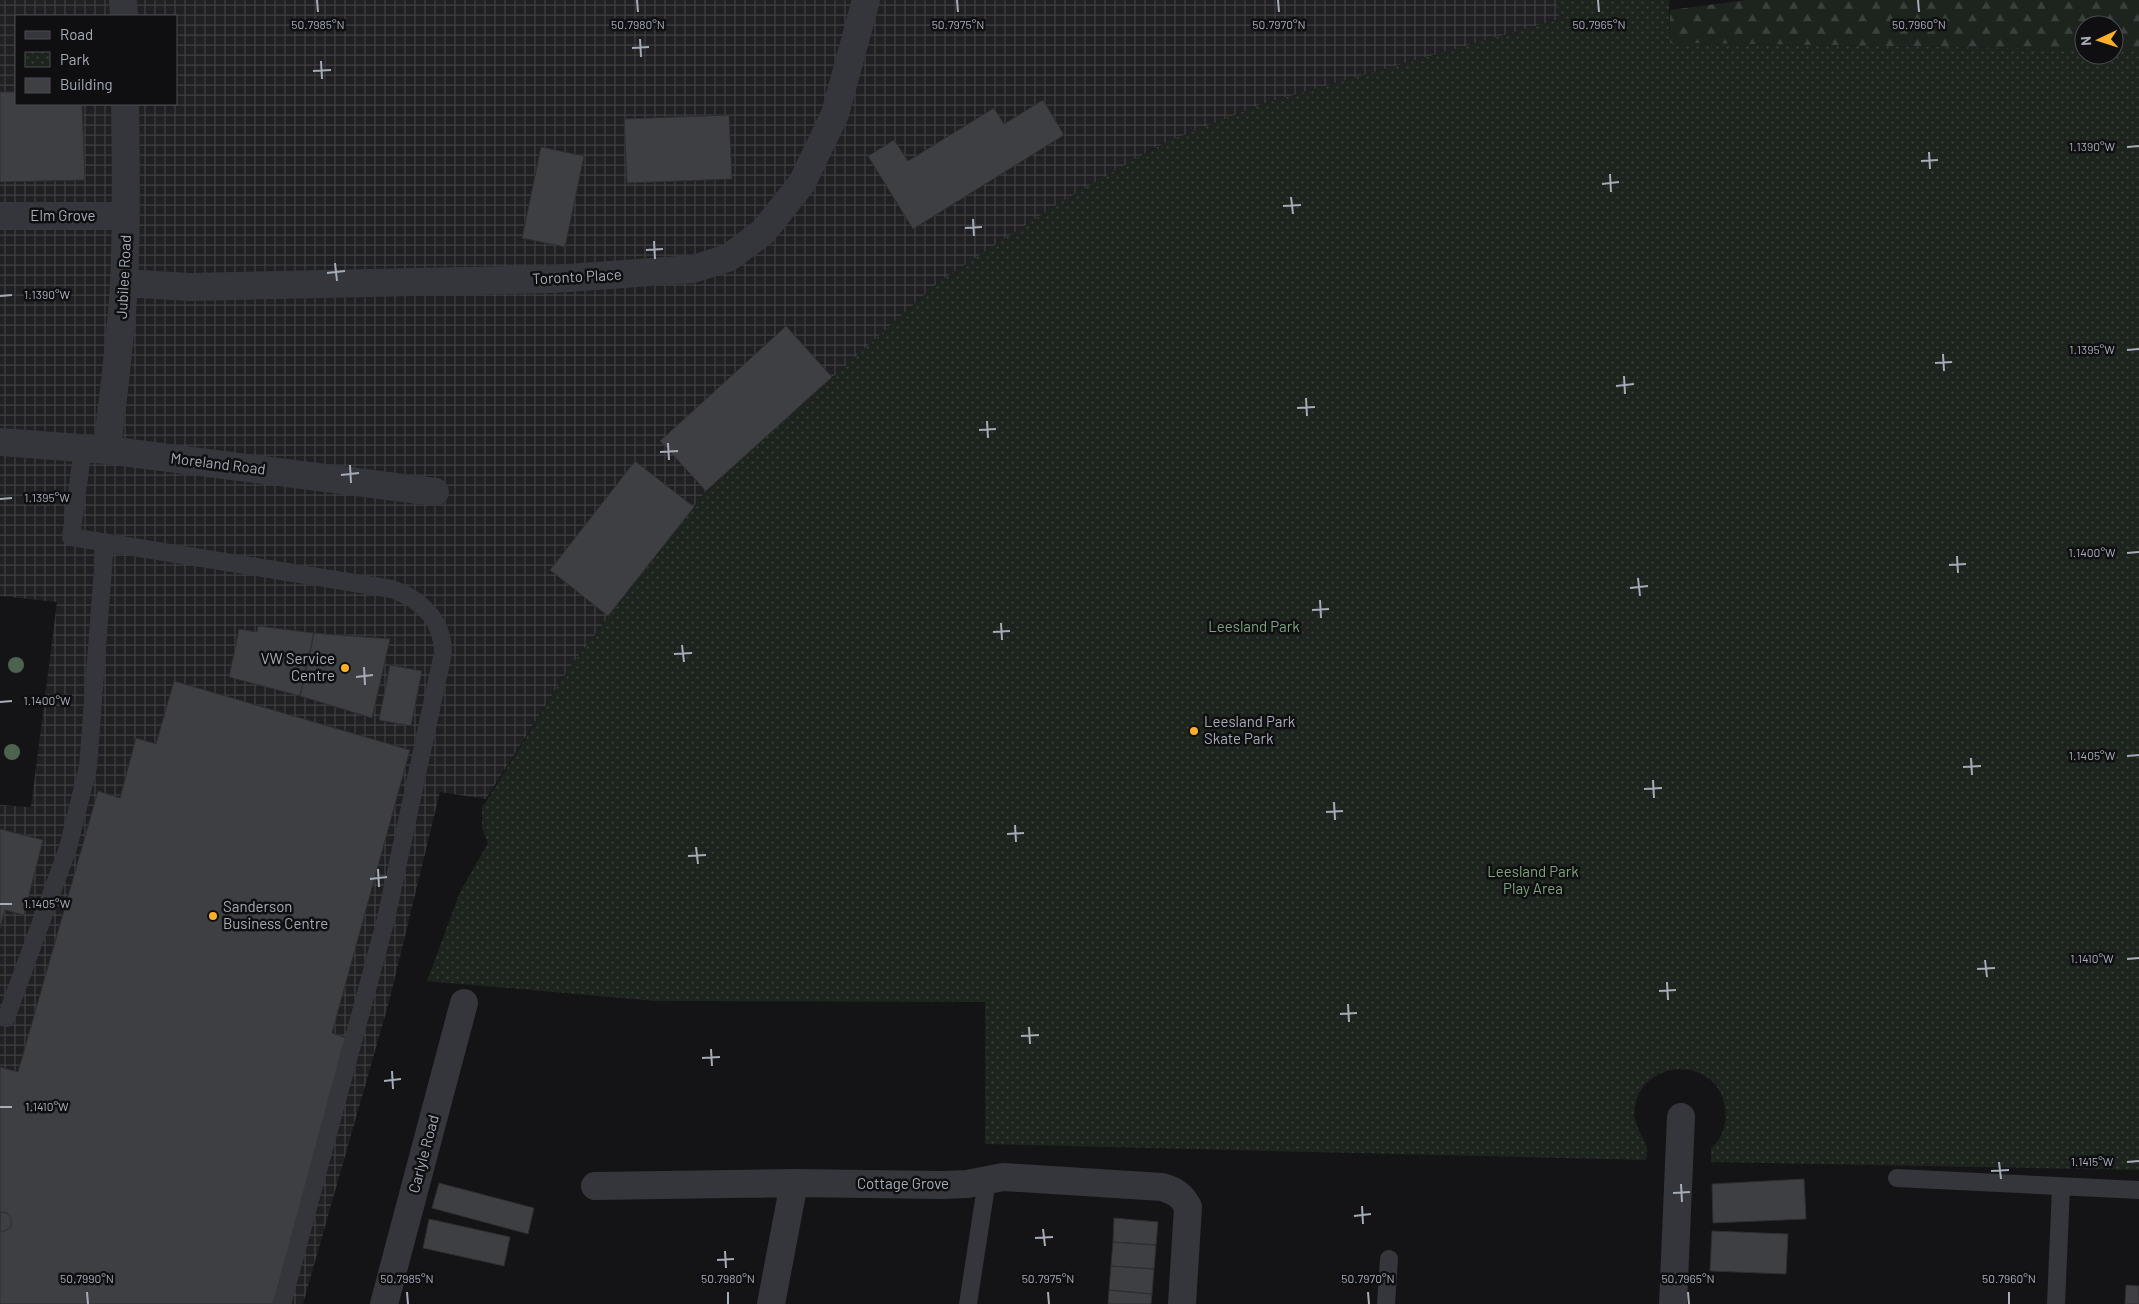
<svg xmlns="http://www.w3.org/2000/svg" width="2139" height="1304" viewBox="0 0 2139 1304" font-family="Barlow,sans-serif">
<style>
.industrial{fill:url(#industrial-grid);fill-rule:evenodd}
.forest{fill:url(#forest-firs)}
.park{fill:url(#park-dots)}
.building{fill:#3e3f43;stroke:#2e2e32}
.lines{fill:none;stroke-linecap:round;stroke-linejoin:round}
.service{stroke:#35363b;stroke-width:18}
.minor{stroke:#35363b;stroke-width:28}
.tree{fill:#4d634f}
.ticks{fill:none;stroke:#a5abb7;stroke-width:2}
.poi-dot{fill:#f9b028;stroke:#0f0f11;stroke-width:2}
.labels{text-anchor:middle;stroke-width:5;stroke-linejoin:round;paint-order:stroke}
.street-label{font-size:15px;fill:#a5abb7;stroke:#0f0f11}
.park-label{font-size:15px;fill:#7ba37d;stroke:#0f0f11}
.poi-label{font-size:15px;fill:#a5abb7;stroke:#0f0f11;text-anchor:start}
.ticks-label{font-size:12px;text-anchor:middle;fill:#a5abb7;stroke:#0f0f11;stroke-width:5;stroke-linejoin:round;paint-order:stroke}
</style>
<defs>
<pattern id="industrial-grid" width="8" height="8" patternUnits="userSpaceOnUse" patternTransform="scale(1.25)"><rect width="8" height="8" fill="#202023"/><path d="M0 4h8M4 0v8" fill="none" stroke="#3d3e41"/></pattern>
<pattern id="forest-firs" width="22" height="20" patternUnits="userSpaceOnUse" patternTransform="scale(1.25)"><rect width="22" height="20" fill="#1c241d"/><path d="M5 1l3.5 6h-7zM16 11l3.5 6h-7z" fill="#3a413c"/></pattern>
<pattern id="park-dots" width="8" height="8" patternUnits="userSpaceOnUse" patternTransform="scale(1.25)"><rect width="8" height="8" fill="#1c241d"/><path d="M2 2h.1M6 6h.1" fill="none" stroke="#3a413c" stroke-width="1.8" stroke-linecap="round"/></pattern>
</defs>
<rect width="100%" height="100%" fill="#141416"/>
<!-- industrial -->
<path class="industrial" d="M0,0H1556L1560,19L1262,104L1152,149L940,281L706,491L570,667L486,799L440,792L389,1002L303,1304H0V805L31,807L57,602L0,596ZM16,16H176V104H16Z"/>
<!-- forest -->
<path class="forest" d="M1746,0H2139V50H2114V25H2084V49L1670,43V10Z"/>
<!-- park -->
<path class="park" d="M1556,0H1669L1670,43L2084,49V55H2114V50H2139V1170L1711,1162C1711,1158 1711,1153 1711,1150C1712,1146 1716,1144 1718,1141C1724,1132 1727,1119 1725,1108C1719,1058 1646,1056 1635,1105C1632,1122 1640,1131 1646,1145C1648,1149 1647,1156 1646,1160L985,1144V1002L656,1001L427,981L460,892L488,843L482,828V808L570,667L706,491L940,281L1059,203L1135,159L1171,140L1262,104L1560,19Z"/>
<!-- building -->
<path class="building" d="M0,92H16V104H82L85,180L0,182Z
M1043,100L1064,135L913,229L868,156L894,140L908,161L994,108L1004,124Z
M729,115L732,179L627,183L624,119Z
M541,147L584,156L565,247L522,238Z
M786,326L832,377L706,491L660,441Z
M635,461L694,507L608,616L550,570Z
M258,626L314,633L300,696L229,677L239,629L257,632Z
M314,633L390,639L372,718L300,696Z
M390,665L422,671L411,726L379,720Z
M174,681L410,750L332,1033L349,1039L273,1304H0V1067L18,1072L98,791L120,798L136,738L156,744Z
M0,829L43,840L24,915L5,910L0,928Z
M1804,1179L1806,1219L1713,1223L1712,1184Z
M439,1183L534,1208L528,1234L432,1208Z
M0,1212L7,1213L11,1218V1227L5,1231H0Z
M1114,1218L1158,1222L1156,1245L1113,1242Z
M429,1219L510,1237L504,1266L423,1248Z
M1712,1231L1788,1234L1786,1274L1710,1271Z
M1113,1242L1156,1245L1154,1269L1111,1266Z
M1111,1266L1154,1269L1152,1294L1109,1290Z
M2126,1285L2139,1286V1304H2125Z
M1109,1290L1152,1294L1151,1304H1108Z"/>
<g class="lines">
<!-- service -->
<path class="service" d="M83,448L71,537L392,589C422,600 443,621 443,653L386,919L282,1304
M6,1018L68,848L88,767L105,542
M1897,1178L2139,1190
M968,1304L987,1180
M1386,1304L1389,1259
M2056,1304L2061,1187"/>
<!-- minor -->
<path class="minor" d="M123,0L124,16
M0,216H126
M124,283L190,287L554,279L693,269L728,258L763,232L802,183L835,114L866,0
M0,442L107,450L435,492
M107,450C113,394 121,339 124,283C127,223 126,164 125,104
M595,1186L794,1183L942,1185L967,1184L1003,1177L1162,1187C1175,1191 1182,1195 1188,1207L1182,1304
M384,1304L464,1003
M771,1304L794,1183
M1673,1304L1681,1117"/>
</g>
<!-- trees -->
<g class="tree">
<circle cx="16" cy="665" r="8"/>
<circle cx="12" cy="752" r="8"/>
</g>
<!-- ticks -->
<path class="ticks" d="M317,0L318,12M637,0L638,12M957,0L958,12M1278,0L1279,12M1598,0L1599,12M1918,0L1919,12M640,39L641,57M632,48L649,47M321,61L322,79M313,71L331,70M2127,147L2139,146M1929,152L1930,169M1921,161L1938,160M1610,174L1611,192M1602,184L1619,182M1291,197L1293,214M1283,206L1301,205M973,219L974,236M965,228L982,227M654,241L655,259M646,250L663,249M335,263L337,281M327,273L345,271M0,296L12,295M2127,350L2139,349M1943,354L1944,371M1935,363L1952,362M1624,376L1625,394M1616,386L1634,384M1306,398L1307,416M1297,408L1315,407M987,421L988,438M979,430L996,429M668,443L669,460M660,452L678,451M350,465L351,483M341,475L359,473M0,499L12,498M2127,553L2139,552M1957,556L1958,573M1949,565L1966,564M1638,578L1640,596M1630,588L1648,586M1320,600L1321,618M1312,610L1329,609M1001,623L1002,640M993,632L1010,631M682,645L684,662M674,654L692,653M364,667L365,685M356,677L373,675M0,702L12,701M2127,756L2139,755M1971,758L1972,775M1963,767L1981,766M1653,780L1654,798M1644,789L1662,788M1334,802L1335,820M1326,812L1343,811M1015,825L1016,842M1007,834L1024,833M696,847L698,864M688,856L706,855M378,869L379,887M370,879L387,877M0,904H12M2127,959L2139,958M1985,960L1987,977M1977,969L1995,968M1667,982L1668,1000M1659,991L1676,990M1348,1004L1349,1022M1340,1014L1357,1013M1029,1027L1030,1044M1021,1036L1039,1035M711,1049L712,1066M702,1058L720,1057M392,1071L393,1089M384,1081L401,1079M0,1107H12M1999,1162L2001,1179M2127,1162L2139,1161M1991,1171L2009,1170M1681,1184L1682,1202M1673,1193L1690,1192M1362,1206L1363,1224M1354,1216L1371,1214M1043,1229L1045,1246M1035,1238L1053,1237M725,1251L726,1268M717,1260L734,1259M87,1292L88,1304M407,1292L408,1304M728,1292V1304M1048,1292L1049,1304M1368,1292L1369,1304M1688,1292L1689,1304M2009,1292V1304"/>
<!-- markers -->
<g class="poi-dot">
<circle cx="345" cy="668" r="5"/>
<circle cx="1194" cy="731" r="5"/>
<circle cx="213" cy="916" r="5"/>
</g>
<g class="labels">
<!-- street labels -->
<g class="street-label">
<text x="63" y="221">Elm Grove</text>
<text transform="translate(124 277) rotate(-87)" y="5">Jubilee Road</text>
<text transform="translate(577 277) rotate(-3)" y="5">Toronto Place</text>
<text transform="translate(218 464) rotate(7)" y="5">Moreland Road</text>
<text transform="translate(424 1154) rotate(-75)" y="5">Carlyle Road</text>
<text x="903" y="1189">Cottage Grove</text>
</g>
<!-- park labels -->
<g class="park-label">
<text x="1254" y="632">Leesland Park</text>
<text x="1533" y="877">Leesland Park<tspan x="1533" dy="17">Play Area</tspan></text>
</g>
<!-- poi labels -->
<g class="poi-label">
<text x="335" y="664" text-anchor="end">VW Service<tspan x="335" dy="17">Centre</tspan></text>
<text x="1204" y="727">Leesland Park<tspan x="1204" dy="17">Skate Park</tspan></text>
<text x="223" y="912">Sanderson<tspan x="223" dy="17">Business Centre</tspan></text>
</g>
</g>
<g class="ticks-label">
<text x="318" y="29">50.7985°N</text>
<text x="638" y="29">50.7980°N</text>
<text x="958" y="29">50.7975°N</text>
<text x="1279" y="29">50.7970°N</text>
<text x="1599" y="29">50.7965°N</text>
<text x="1919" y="29">50.7960°N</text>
<text x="2092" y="151">1.1390°W</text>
<text x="47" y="299">1.1390°W</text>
<text x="2092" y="354">1.1395°W</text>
<text x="47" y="502">1.1395°W</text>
<text x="2092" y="557">1.1400°W</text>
<text x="47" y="705">1.1400°W</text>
<text x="2092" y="760">1.1405°W</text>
<text x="47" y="908">1.1405°W</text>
<text x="2092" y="963">1.1410°W</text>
<text x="47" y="1111">1.1410°W</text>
<text x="2092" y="1166">1.1415°W</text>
<text x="87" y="1283">50.7990°N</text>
<text x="407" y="1283">50.7985°N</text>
<text x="728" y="1283">50.7980°N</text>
<text x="1048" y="1283">50.7975°N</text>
<text x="1368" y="1283">50.7970°N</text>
<text x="1688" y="1283">50.7965°N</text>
<text x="2009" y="1283">50.7960°N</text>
</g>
<!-- legend -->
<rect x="15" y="15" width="162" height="90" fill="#0f0f11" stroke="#4b4d53"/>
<rect x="25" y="31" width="25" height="8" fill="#35363b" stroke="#4b4d53"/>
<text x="60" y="40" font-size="15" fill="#a5abb7">Road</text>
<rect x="25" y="52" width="25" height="15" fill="url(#park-dots)" stroke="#4b4d53"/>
<text x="60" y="65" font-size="15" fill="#a5abb7">Park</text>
<rect x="25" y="78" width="25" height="15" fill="#3e3f43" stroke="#4b4d53"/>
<text x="60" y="90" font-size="15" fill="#a5abb7">Building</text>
<!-- north arrow -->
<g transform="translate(2099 40) rotate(266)"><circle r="24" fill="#0f0f11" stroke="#4b4d53"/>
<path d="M0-4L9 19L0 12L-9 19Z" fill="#f9b028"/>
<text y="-8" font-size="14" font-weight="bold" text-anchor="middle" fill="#a5abb7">N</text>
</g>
</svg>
